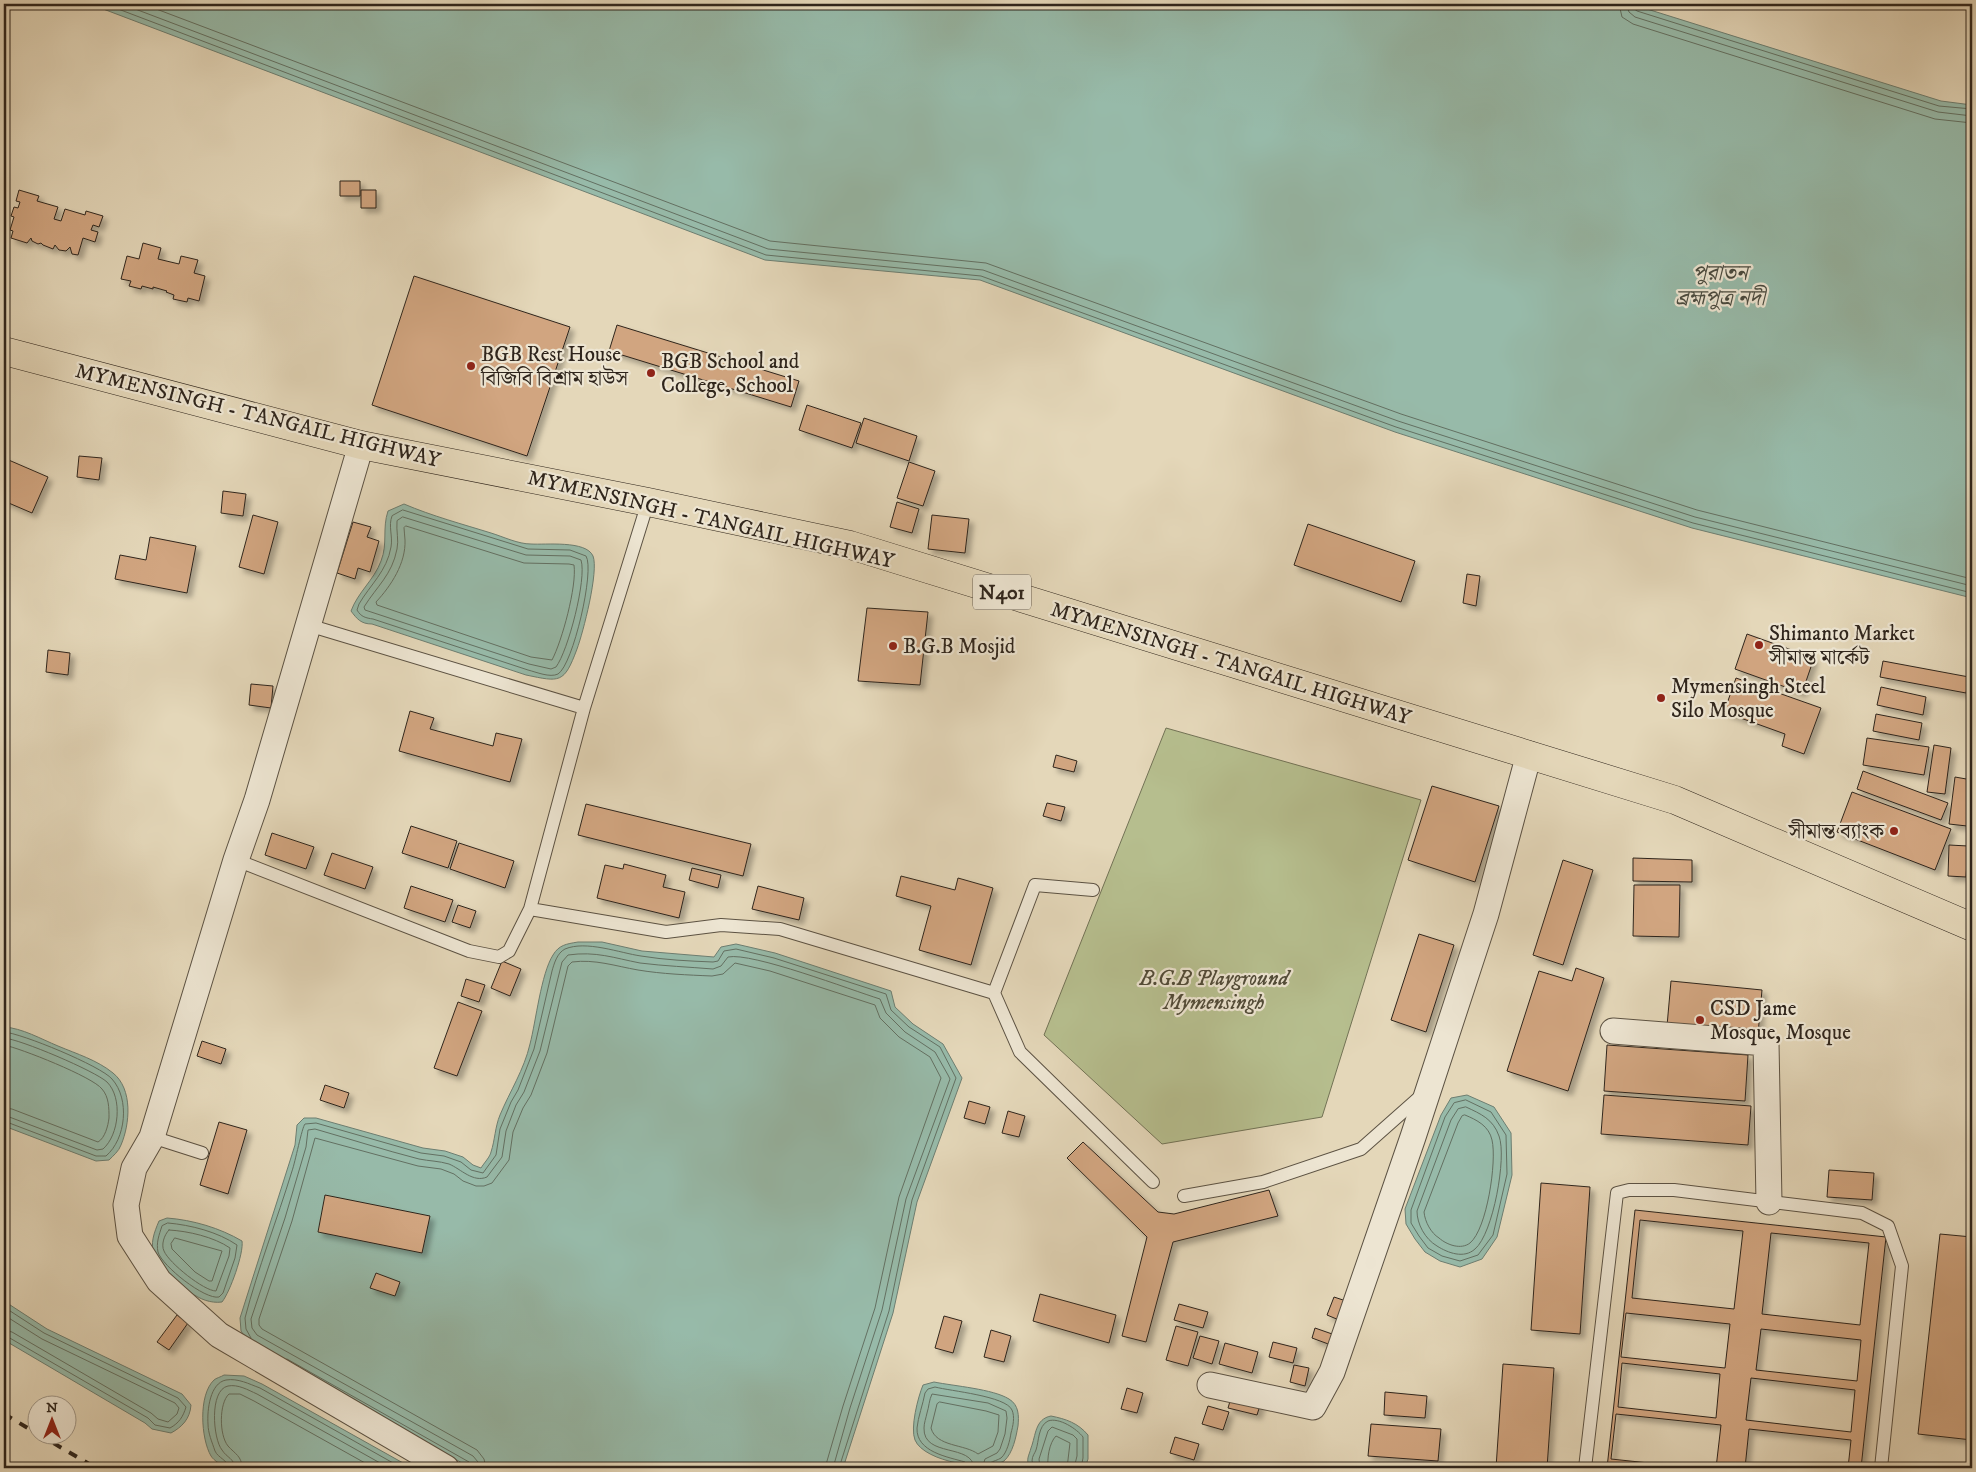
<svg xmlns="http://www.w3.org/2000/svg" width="1976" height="1472" viewBox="0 0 1976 1472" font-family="'IM FELL DW Pica','Noto Serif Bengali',serif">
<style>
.green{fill:#b6be8e;stroke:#727255}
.water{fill:#97baa9;stroke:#6d7e71}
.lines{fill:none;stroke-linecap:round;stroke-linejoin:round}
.shore{stroke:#637062;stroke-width:1}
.building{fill:#d1a580;stroke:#2f251c;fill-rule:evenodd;filter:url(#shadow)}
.lane-casing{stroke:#5c5243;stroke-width:14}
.street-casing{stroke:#5c5243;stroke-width:27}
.highway-casing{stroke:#2f251c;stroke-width:29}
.lane{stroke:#ede5d2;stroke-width:12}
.street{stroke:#ede5d2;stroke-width:25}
.highway{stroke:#e4d7b9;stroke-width:28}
.rail{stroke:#2f251c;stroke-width:4;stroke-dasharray:9 9;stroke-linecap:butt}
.poi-dot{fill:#8f2418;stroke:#ede5d2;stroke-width:2}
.labels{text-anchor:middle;stroke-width:4.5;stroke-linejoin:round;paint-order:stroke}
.shield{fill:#ede5d2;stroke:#685f53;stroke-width:1}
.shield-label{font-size:20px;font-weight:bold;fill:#2f251c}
.poi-label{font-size:21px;fill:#2f251c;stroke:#ede5d2;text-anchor:start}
.street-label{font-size:21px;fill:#2f251c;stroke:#ede5d2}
.park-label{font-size:21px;font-style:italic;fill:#514b38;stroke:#ede5d2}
.water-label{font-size:22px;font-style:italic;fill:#494a3f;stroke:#ede5d2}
</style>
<defs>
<filter id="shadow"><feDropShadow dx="4.5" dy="4.5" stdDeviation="2.5" flood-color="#0004"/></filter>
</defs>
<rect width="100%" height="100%" fill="#e4d7b9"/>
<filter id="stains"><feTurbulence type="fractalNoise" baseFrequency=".004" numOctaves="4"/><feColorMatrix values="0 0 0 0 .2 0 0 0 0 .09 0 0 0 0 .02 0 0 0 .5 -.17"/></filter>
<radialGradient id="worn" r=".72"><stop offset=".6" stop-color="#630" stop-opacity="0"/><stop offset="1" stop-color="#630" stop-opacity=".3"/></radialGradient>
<!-- green -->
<path class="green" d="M1166,728L1421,800L1322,1117L1162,1144L1044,1035Z"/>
<!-- water -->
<path class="water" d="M90,4H1631L1941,101L1972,105V598L1692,528L1395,432L980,280L765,260Z
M404,504C432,516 462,524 491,533C504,537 518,544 531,544C545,545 586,540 593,556C599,571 583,633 577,649C564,684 560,682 526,675L372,624C361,624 357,619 351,611C358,592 374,580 381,561C388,543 382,529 388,511Z
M578,942H602L642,951L714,957L721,947L736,944L775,953L891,991L895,1007L913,1024L943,1044L962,1078L917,1202L893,1313L843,1468H471L249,1343L241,1331L240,1318L295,1145L297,1125L304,1118H316L423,1148L445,1151L463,1157L473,1165L481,1168C484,1163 490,1157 491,1152C495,1140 495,1127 500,1115C510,1091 524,1070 530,1044C536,1021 541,974 553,955C559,945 566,944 578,942Z
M4,1027C22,1028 41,1039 58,1046C77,1054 97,1060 113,1073C133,1089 130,1124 121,1145C119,1151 113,1156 109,1160L96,1161L4,1126Z
M1467,1095L1494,1107L1511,1133L1512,1175L1497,1237L1482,1259L1460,1267L1440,1261L1425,1252L1415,1239L1406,1224L1405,1209L1441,1115L1451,1098Z
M167,1218C193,1220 220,1228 242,1241C244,1253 230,1292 222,1302C199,1305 181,1285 166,1270C162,1266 155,1261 154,1256C150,1243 154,1233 159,1221Z
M4,1301L47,1329L182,1394L191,1405C190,1419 182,1427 171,1433L152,1429L145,1423L4,1340Z
M224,1375L244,1376L262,1384L412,1468H227C222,1465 214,1461 211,1456C201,1439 198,1395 214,1380C216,1378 221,1377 224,1375Z
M934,1382C954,1386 993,1389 1009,1399C1019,1405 1019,1416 1018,1426C1016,1437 1013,1453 1004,1461C987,1472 924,1462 915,1440C910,1428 918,1397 923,1385Z
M1051,1416C1066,1419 1078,1423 1088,1435V1459L1085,1468L1029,1467C1026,1458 1029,1456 1031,1448C1036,1435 1035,1419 1051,1416Z"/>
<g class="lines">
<!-- shore -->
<path class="shore" d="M105,4L766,255L981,276L1396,427L1693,523L1972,593
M122,4L768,249L983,270L1398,421L1695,517L1972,586
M143,4L770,241L986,263L1401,414L1697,510L1972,579
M1619,4L1622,17L1633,24L1935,119L1972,123
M1626,4L1629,12L1635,17L1938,112L1972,116
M1633,4V8L1637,11L1939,106L1972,109
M403,510L528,549L570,550L586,556C595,570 573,665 558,674C550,678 536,672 528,670L373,619C366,618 361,617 357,610L359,604C370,585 387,571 391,547C393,536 388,526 392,516Z
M403,517L526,555L570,556L581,560C587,579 568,651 556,667L551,669L529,664L365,610L364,607C377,586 392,575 397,549C399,540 396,531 397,521Z
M406,526L524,563L569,564L574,565C577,586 562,641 552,660L531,657L377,605L376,602C391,586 406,563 405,540C405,536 404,532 404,528Z
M4,1032C21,1033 101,1066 112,1079C130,1099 126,1139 106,1156H96L4,1121
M4,1038C20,1039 95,1071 107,1082C123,1098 119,1135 103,1149L97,1150L4,1115
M4,1045C20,1048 93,1077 102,1089C109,1097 109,1108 109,1118C108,1126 105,1138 98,1142L12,1109L4,1108
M1466,1100L1491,1112L1506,1135L1507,1174L1493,1235L1478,1255L1460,1261L1442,1256L1428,1248L1419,1236L1411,1223V1210L1445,1117L1454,1103Z
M1466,1107C1481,1114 1493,1119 1499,1136C1507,1157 1493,1234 1475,1249C1464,1259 1448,1253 1437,1246C1425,1239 1417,1224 1417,1211L1451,1120L1458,1109Z
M1465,1115C1477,1120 1489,1126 1492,1140C1497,1161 1487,1229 1470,1243C1461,1250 1447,1245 1439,1238C1431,1233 1425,1222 1424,1212L1458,1123L1462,1116Z
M168,1223C191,1225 218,1232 237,1245L235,1258L223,1293L219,1297C205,1300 162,1266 158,1252C156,1243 159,1235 162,1226Z
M169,1230C188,1231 214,1237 230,1248L229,1256L216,1291C204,1291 169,1263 164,1251C161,1245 164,1235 169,1230Z
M175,1238L222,1251L212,1281H209L195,1272L172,1249L171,1244Z
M4,1307L44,1333L178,1398L186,1407C183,1417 179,1423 170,1428L155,1425L148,1418L8,1337L4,1336
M4,1315L42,1339L175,1403L179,1408L177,1414L168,1422L158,1419L151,1413L12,1332L4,1330
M251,1338L246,1329L245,1318C258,1268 277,1220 292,1171C295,1163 302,1127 305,1124L316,1123L421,1153L444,1156L461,1162L471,1170L483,1173L496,1155L500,1129L511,1102L518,1090L534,1049L552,971C554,964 557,953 565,949C586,940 620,953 641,956C665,960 689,961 713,962L718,961L724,951L736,949L774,958L886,994L891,1010L909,1027L940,1047L956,1078L912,1200L889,1311L839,1468
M287,1359L469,1462L472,1468
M940,1402L986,1411L999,1415L998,1432L993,1446L978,1454C965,1444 936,1447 931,1428L937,1404Z
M229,1468C228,1460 218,1458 215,1451C212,1442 208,1433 208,1424C207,1410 210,1383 226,1380C238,1378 249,1384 260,1388L402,1468
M235,1468C234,1458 227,1458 222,1450C213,1439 209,1390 228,1386C238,1384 248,1390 257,1394L389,1468
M242,1468C242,1456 235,1454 228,1446C219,1435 219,1403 229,1394H240L254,1401L374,1468
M479,1468L478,1462L473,1456L257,1335L252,1328L251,1319L285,1218L306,1147L308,1130L315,1129C350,1139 384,1150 419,1159C429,1161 439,1161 449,1164C461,1169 473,1183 487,1177L502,1157L506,1131L516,1105L524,1092L540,1051L562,962L568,955C596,951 614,958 640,963C664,966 689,967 713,969L721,966L728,957C752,952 851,990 880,999L886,1013L905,1032L935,1052L948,1075L950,1079L906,1199L882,1310L850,1408L833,1468
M486,1468L484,1459L477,1450L262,1329L259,1325V1319L292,1221L315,1138L418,1166L441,1169L454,1174L463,1181L476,1186H484L492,1183L509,1160L513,1132L523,1108L531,1095L547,1053L568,966L572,962C595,959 615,966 638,970C662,974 688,975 712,976L723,974L735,963L770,971L875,1005L880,1018L899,1037L930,1057L941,1078L899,1197L875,1308L843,1406L825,1468
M968,1468L965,1462C948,1457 916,1452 917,1428C918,1417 923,1404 925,1393L928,1389L935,1387C950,1391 1006,1396 1012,1410C1015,1417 1013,1426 1011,1433C1010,1440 1007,1453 1001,1458C998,1460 993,1461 990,1463L988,1468
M974,1468C973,1443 923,1458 924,1428C924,1423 926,1418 927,1413C929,1407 929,1400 932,1394L988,1403L1006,1411L1007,1418L1005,1434L1000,1449L997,1453L985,1459L982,1468
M1034,1468C1034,1466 1033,1463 1032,1461C1032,1456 1035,1453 1036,1450C1039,1441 1038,1426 1048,1421C1059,1417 1077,1429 1083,1437V1458L1081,1468
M1040,1468L1039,1459L1048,1431L1052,1427L1073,1435L1077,1439V1456L1074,1468
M1048,1468C1047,1459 1049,1443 1056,1436L1070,1443L1067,1468"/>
</g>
<!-- building -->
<path class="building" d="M340,181H360V196H340Z
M19,190L39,196L37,201L58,207L54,219L61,221L65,209L85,215L86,211L103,216L99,227L93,225L91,230L98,232L95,242L83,238L78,255L72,254L70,247L66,251L59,250L55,245L53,249L43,245L41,243L38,244L32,241L31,238L27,243L11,238L13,231L10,230L14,217L11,216L14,207L18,208L20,202L16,201Z
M361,190H376V208H361Z
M143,243L161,248L158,259L179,264L181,256L198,260L194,273L205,276L199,301L188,298L187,302L173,299L174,295L166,292L167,291L153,287V289L142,286L141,289L129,286L131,281L121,279L127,256L139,259Z
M414,276L570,327L527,456L372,405Z
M617,325L799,381L791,407L609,351Z
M807,405L861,423L852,448L799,430Z
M864,418L917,436L909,461L856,443Z
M79,456L102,458L99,480L77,477Z
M4,458L48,477L32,513L4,501Z
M909,462L935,471L923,506L897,498Z
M223,491L246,494L243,516L221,513Z
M897,502L919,509L912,533L890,527Z
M253,515L278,522L264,574L239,567Z
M932,515L969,519L965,553L928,549Z
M353,522L371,527L367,537L379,541L370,572L358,568L355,579L337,573Z
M1308,524L1415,561L1401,602L1294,565Z
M150,537L196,546L187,593L115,579L120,555L146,560Z
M1467,574L1480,576L1476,606L1463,603Z
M867,608L928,612L920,685L858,681Z
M1747,634L1814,658L1802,693L1735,669Z
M48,650L70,653L68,675L46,672Z
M1883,661L1969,677L1966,693L1880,677Z
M1736,678L1821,708L1804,754L1782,746L1785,734L1724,712Z
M251,684L273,686L271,708L249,705Z
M1881,687L1926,697L1923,715L1877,705Z
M410,711L434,718L430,729L493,746L496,733L522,739L510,782L399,751Z
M1876,714L1922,723L1919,740L1873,731Z
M1867,738L1929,747L1924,775L1863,765Z
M1934,745L1951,748L1945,794L1927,792Z
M1056,755L1077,761L1074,772L1053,767Z
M1863,771L1948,803L1941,820L1857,789Z
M1955,777L1972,780L1967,826L1949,824Z
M1432,786L1499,806L1475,882L1408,860Z
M1852,792L1951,829L1935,870L1837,832Z
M1047,803L1065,807L1061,821L1043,816Z
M586,804L751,844L743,876L578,835Z
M411,826L457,841L448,868L402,853Z
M272,833L314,847L306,869L265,855Z
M459,843L514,861L505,888L450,869Z
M1949,845L1968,846L1966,877L1948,876Z
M332,853L373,867L365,889L324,875Z
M1633,858L1692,860V882L1633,881Z
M1563,860L1593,870L1563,965L1533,955Z
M624,864L666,875L663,887L685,892L679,918L597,898L605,865L623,869Z
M692,868L721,875L718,888L689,880Z
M901,876L955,890L958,878L993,888L971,965L919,950L931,906L896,896Z
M1634,885H1680L1679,937L1633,936Z
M411,886L453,900L445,922L404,908Z
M758,886L804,898L799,920L752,909Z
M458,905L476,911L470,928L452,922Z
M1419,934L1454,945L1426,1032L1391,1020Z
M502,961L521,969L510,996L491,988Z
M1576,968L1604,978L1568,1091L1507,1071L1539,971L1572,981Z
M466,979L485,985L479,1002L461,996Z
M1671,981L1762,990L1758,1034L1667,1026Z
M458,1002L482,1011L457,1076L434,1068Z
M202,1041L226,1049L221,1064L197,1056Z
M1607,1045L1748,1055L1745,1101L1604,1091Z
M325,1085L349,1093L344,1108L320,1100Z
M1604,1095L1751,1106L1748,1145L1601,1134Z
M969,1101L990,1107L985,1124L964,1118Z
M1008,1111L1025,1116L1019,1137L1002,1133Z
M219,1122L247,1130L228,1194L200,1185Z
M1083,1142L1158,1212L1174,1214L1269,1190L1278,1216L1173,1242L1146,1342L1122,1336L1147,1237L1067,1158Z
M1829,1170L1874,1173L1872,1200L1827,1197Z
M1541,1183L1590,1187L1580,1334L1531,1330Z
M325,1195L430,1216L422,1253L318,1232Z
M1635,1210L1886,1237L1861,1468H1848L1851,1440L1749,1429L1745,1468H1716L1721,1425L1616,1414L1611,1459L1696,1468L1612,1467L1607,1468ZM1640,1220L1743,1231L1734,1309L1632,1298ZM1771,1233L1869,1243L1860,1325L1762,1314ZM1626,1313L1730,1324L1725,1368L1621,1357ZM1761,1329L1861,1340L1857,1381L1756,1370ZM1622,1363L1720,1374L1716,1418L1618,1407ZM1751,1378L1855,1390L1851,1432L1746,1420Z
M1940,1234L1972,1237V1440L1918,1434Z
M376,1273L400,1282L395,1296L370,1288Z
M1040,1294L1116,1315L1109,1343L1033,1321Z
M1334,1297L1346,1301L1339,1320L1327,1315Z
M1179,1304L1208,1312L1203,1328L1174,1320Z
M177,1315L188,1323L169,1350L157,1342Z
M944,1316L962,1321L953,1353L935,1348Z
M1176,1326L1198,1332L1188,1366L1166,1360Z
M1315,1328L1335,1335L1331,1345L1312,1338Z
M991,1330L1011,1336L1004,1362L984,1357Z
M1200,1336L1219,1341L1212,1364L1193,1358Z
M1273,1342L1297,1348L1293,1363L1269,1357Z
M1225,1343L1258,1352L1252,1373L1219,1364Z
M1503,1364L1554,1368L1547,1468H1496Z
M1294,1365L1309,1368L1305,1386L1290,1382Z
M1127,1388L1143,1393L1137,1413L1121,1409Z
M1233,1391L1262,1399L1257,1415L1228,1408Z
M1385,1392L1427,1396L1425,1418L1384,1415Z
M1208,1406L1229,1412L1223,1430L1202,1424Z
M1371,1424L1441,1429L1438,1461L1368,1456Z
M1175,1437L1199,1444L1194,1460L1170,1453Z"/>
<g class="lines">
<!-- lane casing -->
<g class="lane-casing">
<path id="lane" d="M584,708L648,502
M236,860L469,951L499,957L509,951L530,909L584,708L308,625
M530,909L666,932L721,925L780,929L994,993L1020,1052L1153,1182
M994,993L1035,885L1093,890
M152,1137L202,1153
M1184,1196L1263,1182L1361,1149L1422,1095
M1585,1468L1617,1193L1629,1190H1674L1862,1213L1888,1226L1902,1266L1881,1468"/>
</g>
<!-- street casing -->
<g class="street-casing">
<path id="street" d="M361,445L257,800L236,860L152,1137L134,1168L126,1205L130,1236L159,1281L219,1335L446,1468
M1613,1031L1766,1043L1769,1202
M1210,1385L1313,1407L1332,1372L1413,1137L1486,914L1529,754"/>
</g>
<!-- highway casing -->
<g class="highway-casing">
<path id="highway" d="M4,351L361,445L648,502L850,545L1675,800L1972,927"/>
</g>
<!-- lane -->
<use href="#lane" class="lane"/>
<!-- street -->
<use href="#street" class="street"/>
<!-- highway -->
<use href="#highway" class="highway"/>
<!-- rail -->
<path class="rail" d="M4,1414L38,1434
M38,1434L96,1468"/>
</g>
<!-- markers -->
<g class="poi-dot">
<circle cx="471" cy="366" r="5"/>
<circle cx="651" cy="373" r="5"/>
<circle cx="1759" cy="645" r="5"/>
<circle cx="893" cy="646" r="5"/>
<circle cx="1661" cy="698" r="5"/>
<circle cx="1894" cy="831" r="5"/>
<circle cx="1700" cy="1020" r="5"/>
</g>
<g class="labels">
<!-- shield labels -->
<rect class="shield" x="973" y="574.5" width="58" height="35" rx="4"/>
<g class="shield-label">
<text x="1002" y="599">N401</text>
</g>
<!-- poi labels -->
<g class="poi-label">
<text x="481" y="361">BGB Rest House<tspan x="481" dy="24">বিজিবি বিশ্রাম হাউস</tspan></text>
<text x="661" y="368">BGB School and<tspan x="661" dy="24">College, School</tspan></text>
<text x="1769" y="640">Shimanto Market<tspan x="1769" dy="24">সীমান্ত মার্কেট</tspan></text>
<text x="903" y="653">B.G.B Mosjid</text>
<text x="1671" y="693">Mymensingh Steel<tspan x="1671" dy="24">Silo Mosque</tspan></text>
<text x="1884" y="838" text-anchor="end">সীমান্ত ব্যাংক</text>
<text x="1710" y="1015">CSD Jame<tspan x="1710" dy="24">Mosque, Mosque</tspan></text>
</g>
<!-- street labels -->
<g class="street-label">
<text transform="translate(258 415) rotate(14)" y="7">MYMENSINGH - TANGAIL HIGHWAY</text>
<text transform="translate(711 519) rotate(13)" y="7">MYMENSINGH - TANGAIL HIGHWAY</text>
<text transform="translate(1231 663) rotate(17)" y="7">MYMENSINGH - TANGAIL HIGHWAY</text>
</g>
<!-- park labels -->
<g class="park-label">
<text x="1214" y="985">B.G.B Playground<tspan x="1214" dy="24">Mymensingh</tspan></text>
</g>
<!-- water labels -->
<g class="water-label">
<text x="1720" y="280">পুরাতন<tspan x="1720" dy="25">ব্রহ্মপুত্র নদী</tspan></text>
</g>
</g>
<!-- margin -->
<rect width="1976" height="1472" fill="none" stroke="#e4d7b9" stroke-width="20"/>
<rect x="5" y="5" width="1966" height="1462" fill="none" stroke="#2f251c" stroke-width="2.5"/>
<rect x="10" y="10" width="1956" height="1452" fill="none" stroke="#2f251c"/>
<!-- north arrow -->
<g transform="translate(52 1420)"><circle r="24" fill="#ede5d2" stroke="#a19889"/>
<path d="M0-4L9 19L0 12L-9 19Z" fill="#8f2418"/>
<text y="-8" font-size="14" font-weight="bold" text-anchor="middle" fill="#2f251c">N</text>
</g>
<rect width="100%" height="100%" filter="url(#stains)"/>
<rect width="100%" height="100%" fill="url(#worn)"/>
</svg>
